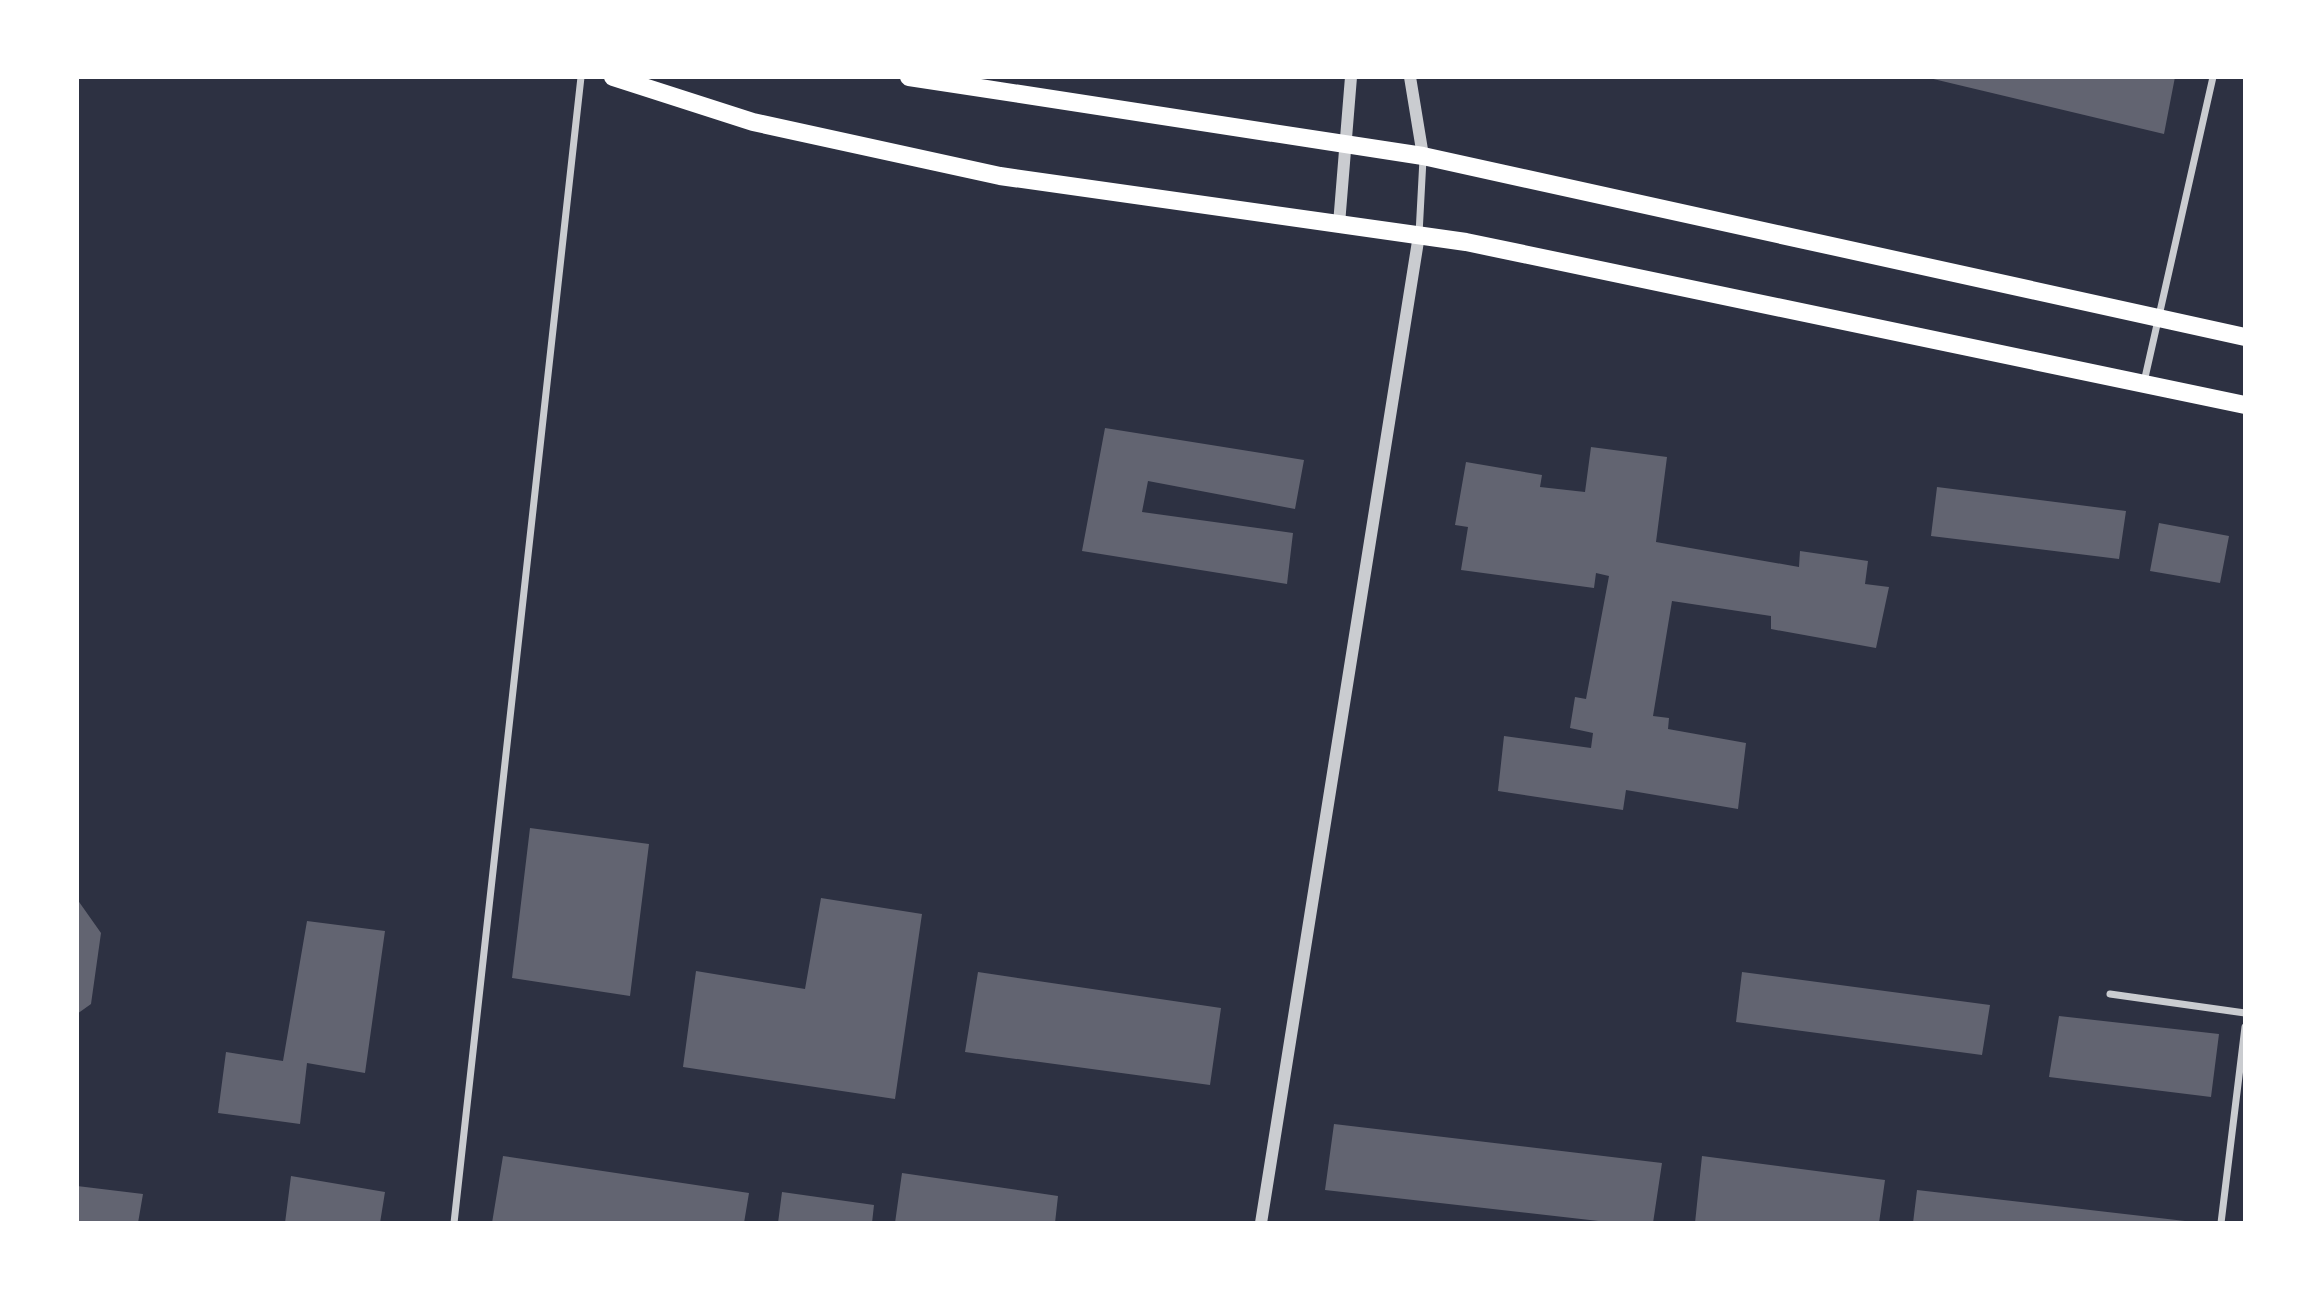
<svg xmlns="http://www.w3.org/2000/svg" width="2322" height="1300" viewBox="0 0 2322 1300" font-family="'Exo 2',sans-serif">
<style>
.building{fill:#626471}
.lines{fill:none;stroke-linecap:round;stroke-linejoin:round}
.minor{stroke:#caccd0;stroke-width:7}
.tertiary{stroke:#caccd0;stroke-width:12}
.primary{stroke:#fff;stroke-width:18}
</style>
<rect width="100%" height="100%" fill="#2d3142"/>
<!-- building -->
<path class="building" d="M1925,77H2175L2164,134Z
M1105,428L1304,460L1295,509L1148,481L1142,512L1293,533L1287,584L1082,551Z
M1591,447L1667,457L1656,542L1799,567L1800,551L1868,561L1865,584L1889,587L1876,648L1771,629V616L1672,601L1653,716L1669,718L1668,729L1746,743L1738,809L1626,790L1623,810L1498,791L1504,736L1591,748L1593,733L1570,728L1575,697L1586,699L1609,576L1596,573L1594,588L1461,570L1468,527L1455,525L1466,462L1542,475L1540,487L1585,492Z
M1937,487L2126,511L2119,559L1931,536Z
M2159,523L2229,536L2220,583L2150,571Z
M530,828L649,844L630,996L512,978Z
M821,898L922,914L895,1099L683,1067L696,971L805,989Z
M77,899L101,933L91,1004L77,1014Z
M307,921L385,931L365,1073L307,1063L300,1124L218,1113L226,1052L283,1061Z
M978,972L1221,1008L1210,1085L965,1052Z
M1742,972L1990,1005L1982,1055L1736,1022Z
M2059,1016L2219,1034L2211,1097L2049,1077Z
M1334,1124L1662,1163L1653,1223H1616L1325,1190Z
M503,1156L749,1193L744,1223H492Z
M1702,1156L1885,1180L1879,1223H1695Z
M902,1173L1058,1196L1055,1223H895Z
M291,1176L385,1192L380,1223H285Z
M77,1186L143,1194L138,1223H77Z
M1917,1190L2185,1221V1223H1913Z
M782,1192L874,1205L872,1223H778Z"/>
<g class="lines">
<!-- minor -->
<path class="minor" d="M1419,234L1423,159
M2144,382L2213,77
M2110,994L2245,1013
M454,1223L581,77
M2221,1223L2245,1027"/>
<!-- tertiary -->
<path class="tertiary" d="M1410,77L1423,156
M1339,224L1351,77
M1261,1223L1419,235"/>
<!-- primary -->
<path class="primary" d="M613,77L753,122L1000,176L1466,242L2245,405
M909,77L1423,156L2245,337"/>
</g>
<!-- border -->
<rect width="2322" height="1300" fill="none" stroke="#ffffff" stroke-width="158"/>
</svg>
